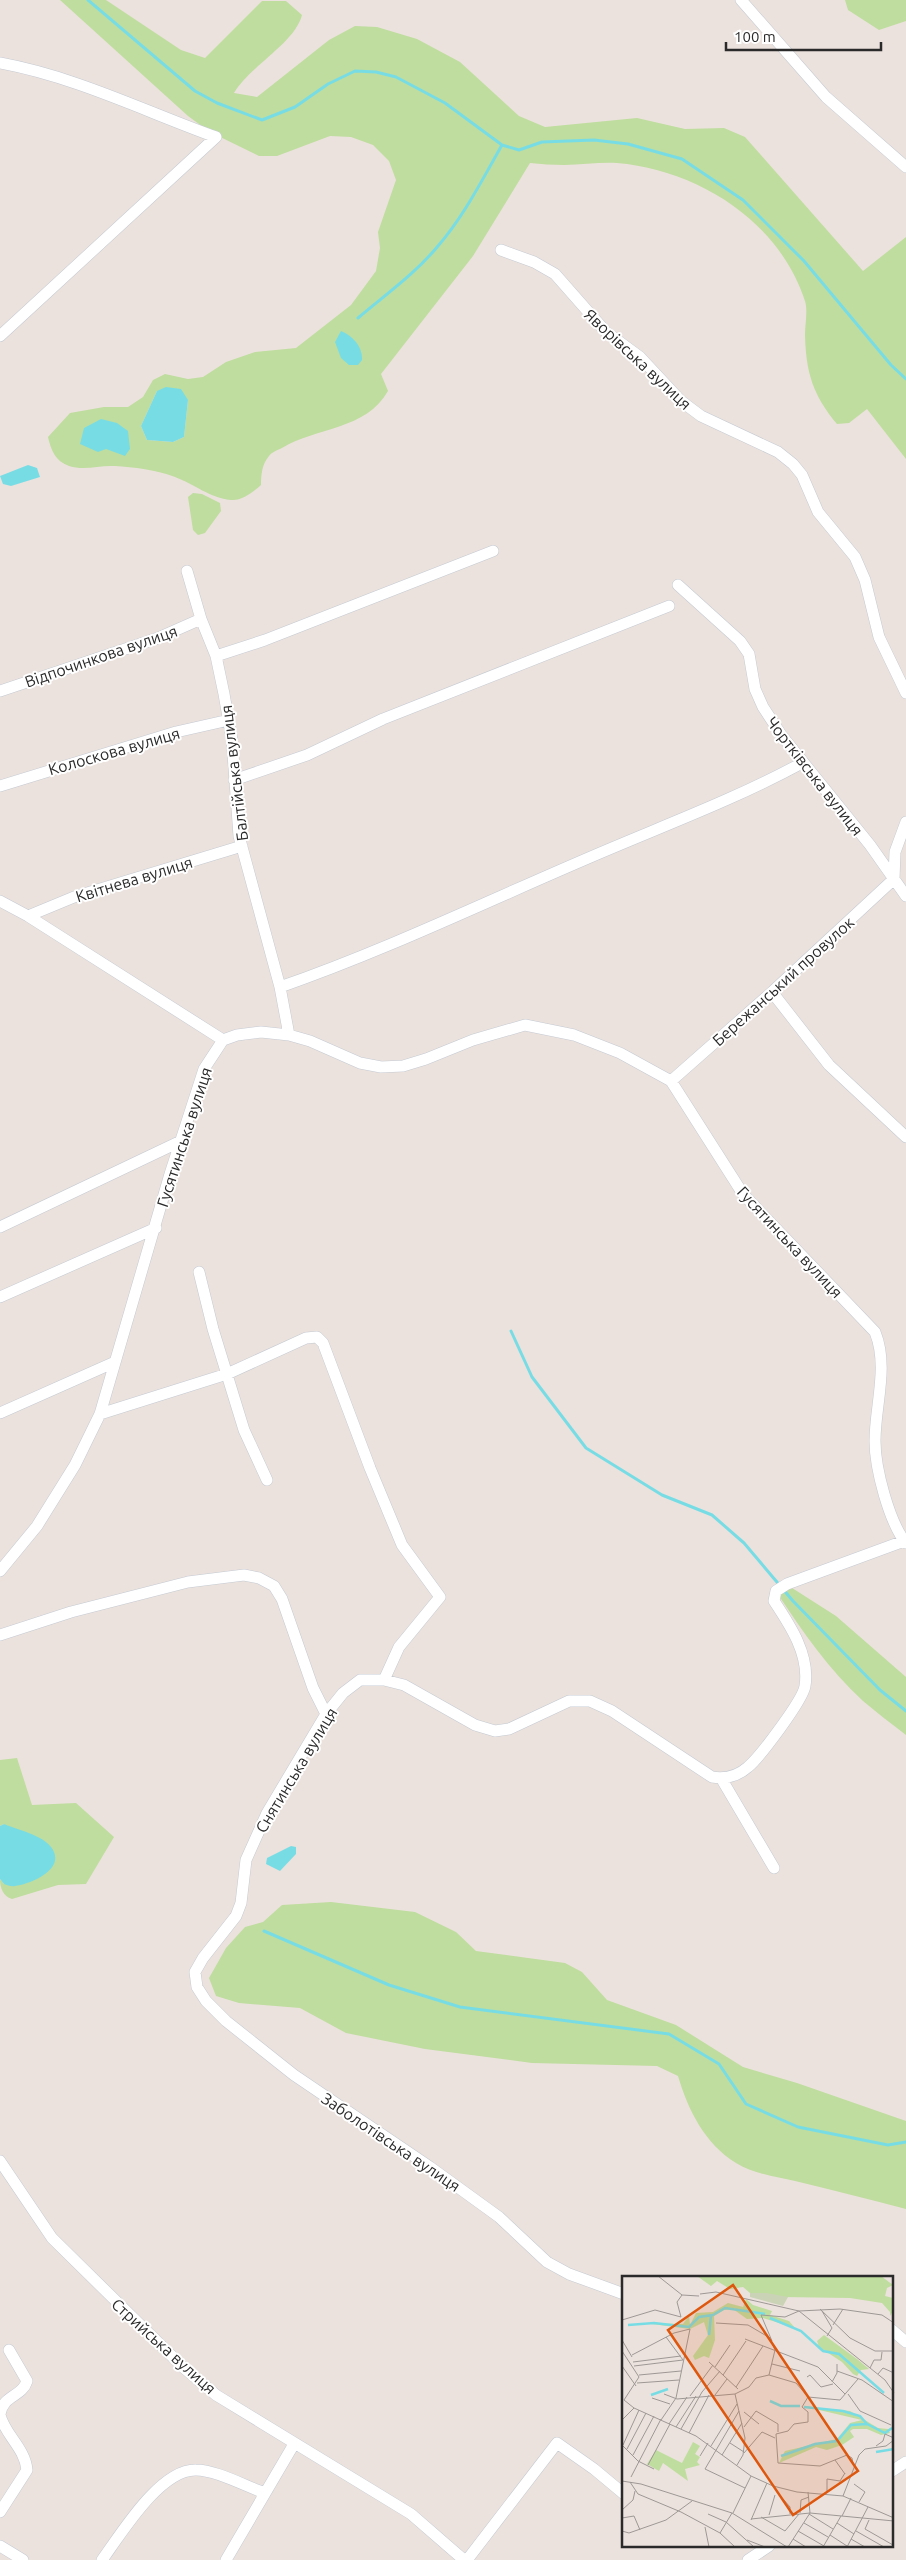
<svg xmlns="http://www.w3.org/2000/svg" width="906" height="2560" viewBox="0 0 906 2560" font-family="Ubuntu,sans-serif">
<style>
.green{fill:#bfdd9e;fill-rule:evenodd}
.water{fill:#78dce5}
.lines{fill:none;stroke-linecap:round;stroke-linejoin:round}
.stream{stroke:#78dce5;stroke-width:3}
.street-casing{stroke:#c5cad2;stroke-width:12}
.street{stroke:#fff;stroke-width:11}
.labels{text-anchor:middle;stroke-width:4;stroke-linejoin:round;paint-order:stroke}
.street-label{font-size:16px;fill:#2a2a2a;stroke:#fff}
.inset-river{fill:none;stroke:#78dce5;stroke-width:2.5}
.inset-road{fill:none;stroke:#9e9895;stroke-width:1}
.view{fill:#de570e;fill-opacity:0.15;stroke:#de570e;stroke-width:2.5}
.inset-edge{fill:none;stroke:#2a2a2a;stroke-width:2.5}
</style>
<rect width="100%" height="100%" fill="#ebe2dd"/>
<!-- green -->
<path class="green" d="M60,0H106L181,50L205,58L262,1H286L302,15C295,43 250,66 234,93L257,97L329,40L355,26L377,27L417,39L460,62L519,116L545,127L637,118L685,129L724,128L745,137L863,271L906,237V459L867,409L849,423L837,424C813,395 806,373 805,335C805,324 808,311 805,301C779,221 698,170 617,163C600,162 582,165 564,165C553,165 541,164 530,163L473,256L381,374L388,391C366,430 317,427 282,448C278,450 272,452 269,456C262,464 261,475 261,485C253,492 242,501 231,500C210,498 194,484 175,477C157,470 133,467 115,466C99,465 85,471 69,466C55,461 51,450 48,437L70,413L104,407H128L143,397L153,380L165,374L188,379L203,377L226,362L255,352L296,348L351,305L376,271L380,248L378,232L396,180L389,161L373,145L351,137L330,136L277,156H259L210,132L188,116ZM157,391L188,400L184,437L173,442L147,440L141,426Z
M845,0H906V21L879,30L848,10Z
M193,493L202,494L220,503L221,511L205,533L198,535L193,530L188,497Z
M789,1586L836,1616L906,1677V1735C892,1724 877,1713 863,1701C829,1670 803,1632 777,1593Z
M17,1758L32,1805L76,1803L114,1837L86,1884L58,1885L12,1899C3,1896 0,1888 0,1879L4,1884V1824L0,1826V1760Z
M331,1902L415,1912L456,1932L476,1951L565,1963L582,1972L607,2000L676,2025L743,2067L797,2083L906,2121V2209C869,2199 832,2190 795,2181C776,2177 752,2173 736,2163C705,2144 688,2110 678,2076L657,2066L532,2063L425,2049L346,2033L300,2008L239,2003L216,1996L209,1978L226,1948L245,1927L263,1922L282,1905Z"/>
<!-- water -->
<path class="water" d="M341,331C353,336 363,347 362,360L358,365H349L341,358L335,342Z
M166,387L181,389L188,400L184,437L173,442L147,440L141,426L157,391Z
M101,419L117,423L128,431L130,449L125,456L106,449L98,452L80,444L84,428Z
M28,465L37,468L40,477L11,486L3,484L0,476Z
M4,1824C18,1830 48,1836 54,1852C62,1871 30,1884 15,1886C12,1887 7,1885 4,1884L0,1879V1826Z
M291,1846L296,1847V1854L280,1871L266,1864L267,1858Z"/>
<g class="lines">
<!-- stream -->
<path class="stream" d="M88,0L195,91L217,103L262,120L295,107L328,84L355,71L376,72L396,77L445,103L502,145L519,150L542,142L594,140L628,144L682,159L743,200L804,261L891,365L906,379
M358,318C385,295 415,274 438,246C464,216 482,180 502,145
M511,1331L532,1377L586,1448L662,1495L712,1515L744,1543L793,1601L880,1690L906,1711
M264,1931L389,1985L460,2007L669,2034L719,2064L746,2104L798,2127L888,2145L906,2142"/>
<!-- street casing -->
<g class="street-casing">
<path id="street" d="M741,0L826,97L906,167
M0,63C76,77 144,111 216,137L0,336
M501,250L534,262L555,274L606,332L640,357L681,401L701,416L778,452L793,464L802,475L818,512L855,557L865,580L879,637L906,693
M187,571L201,619L216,656L224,694L232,740L239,836L280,987L289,1035
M678,585L740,641L749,654L755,689L763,707L782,736L870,845L906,896
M216,656L265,640L493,551
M0,691L158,638L201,619
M234,780L307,755L383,719L669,606
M0,786L176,732L229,720
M0,901L28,916L223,1040
M28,916L74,897L242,846
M280,987C395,947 506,892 619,845C681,819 743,795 802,763
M772,992L829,1065L906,1137
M671,1081L772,992L894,879L895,852L906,822
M0,1227L179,1142
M199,1272L213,1329L244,1430L267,1480
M0,1297L156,1228
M0,1413L115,1362
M100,1414L227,1374L306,1338L317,1337L323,1343L370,1468L402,1545L440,1597L399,1647L384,1680
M0,1571L37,1526L75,1465L100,1414L170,1174L204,1069L223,1040L237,1035L261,1032L289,1035L310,1041L360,1063L381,1067L403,1066L426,1059L473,1040L525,1025L574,1035L620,1053L671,1081L743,1194L875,1332C889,1367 875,1405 875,1441C875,1468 889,1522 906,1543
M0,1635L71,1612L188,1582L244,1575L259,1578L274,1586L282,1599L313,1688L326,1714
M721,1778L774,1868
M0,2161L52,2238L184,2368L216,2395L411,2514L464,2560
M624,2294L569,2274L547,2262L499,2217L430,2167L294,2075L226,2021L206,2001L197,1987L195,1972L203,1958L236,1916L241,1903L246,1860L267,1813L326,1714L343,1693L360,1680H384L404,1685L475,1725L495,1731L509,1729L569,1701H590L612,1711L712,1777C725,1779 738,1776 748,1767C760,1757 803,1700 805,1686C810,1655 790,1625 774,1601L776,1591L787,1584L904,1541
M892,2330L906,2342
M0,2414C3,2395 22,2397 27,2381L9,2350
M0,2415C5,2435 25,2448 27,2470L0,2512
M892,2471L906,2462
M0,2546L23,2560
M102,2560C121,2534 160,2469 196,2470C216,2470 245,2486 265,2493
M226,2560L294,2444
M467,2560L557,2443L594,2469L624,2494
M748,2560L769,2546"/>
</g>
<!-- street -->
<use href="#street" class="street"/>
</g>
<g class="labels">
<!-- street labels -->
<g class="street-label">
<text transform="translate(638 359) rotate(43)" y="6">Яворівська вулиця</text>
<text transform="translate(101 656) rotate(-19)" y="6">Відпочинкова вулиця</text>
<text transform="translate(114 751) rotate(-16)" y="6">Колоскова вулиця</text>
<text transform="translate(234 773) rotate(-97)" y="6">Балтійська вулиця</text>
<text transform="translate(815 776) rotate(52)" y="6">Чортківська вулиця</text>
<text transform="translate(134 879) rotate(-17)" y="6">Квітнева вулиця</text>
<text transform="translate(783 981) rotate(-42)" y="6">Бережанський провулок</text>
<text transform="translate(184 1137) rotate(-72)" y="6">Гусятинська вулиця</text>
<text transform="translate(790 1242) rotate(47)" y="6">Гусятинська вулиця</text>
<text transform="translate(296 1770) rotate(-59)" y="6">Снятинська вулиця</text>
<text transform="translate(391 2142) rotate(34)" y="6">Заболотівська вулиця</text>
<text transform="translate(164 2346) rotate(42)" y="6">Стрийська вулиця</text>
</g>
</g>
<!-- overview -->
<g transform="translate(622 2276)">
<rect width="271" height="271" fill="#ebe2dd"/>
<path d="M75,0H259L271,9L265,12L263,20L271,22V35L268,40V36L260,27L228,22L159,21L128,17L121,11L108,13L95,5L89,10ZM124,23L131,29L150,35L148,39L167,45L173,52L141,42L125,43L111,33L102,34L92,40L93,64L87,82L82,80L73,84L71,80L86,59L82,46L68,53L22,47L61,48L67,40L68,49L74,37L91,36L106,27L121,31ZM202,59L235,83L247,93L239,94L235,100L231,98L220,86L197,71L195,65ZM180,130L228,135L256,152L266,153L268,157L259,159L245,153H231L228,155L232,161L220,169L205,174L194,171L157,187L163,175L215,163L228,147L240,144ZM71,166L78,170L73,178L78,181L75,186L78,189L63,193L66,205L41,187L37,195L25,188L34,174L60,187Z" fill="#bfdd9e"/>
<path d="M128,17H144L166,21L161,30L128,21Z" fill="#cad3b6"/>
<path class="inset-river" d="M148,42L179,55L201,75L217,78L262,117M6,49L32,47L67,51L77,41L91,39L103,32L143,38M87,59L89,40M29,119L46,113M148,125L159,130H178M182,131L221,135L238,140L245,148M254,176L272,173M159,180L193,168L215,165L229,149L245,148L263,157L270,152"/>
<path class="inset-road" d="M36,0L60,19L77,20M78,18L94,16L177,35L263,104L272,117M198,33L228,62L253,75H272M200,35L210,52L205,60M0,44L33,34L59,41L55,26L60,19M94,47L126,49L148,62L153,74L147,99M211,49L221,33M123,63L196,91L223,118M0,64L10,81M150,65L139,39L163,41L177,35L218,33L260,39L272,47M0,75L17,101L2,124M10,79L52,57L68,53L54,122L39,144M11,86L59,80M87,86L116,113M150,88L178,95M0,90L14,110M12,90L61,84L44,61M93,91L108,69M248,92L252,84H259L260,76M215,95L240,104L272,126M256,98L261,92L272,97M17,99L59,95M101,99L124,65M185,101L188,99L199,111L211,108M210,106L215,97V88M15,107L57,104M114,111L141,70M42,118L55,123L113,118M226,118L238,135L269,149M93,119L105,103M68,120L91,89M186,121L180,131L186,136V146L172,148L166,155L154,158L156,187L198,190L225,179L230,182L231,188M30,122L48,128M2,124L12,132L74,160L129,200L151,210L175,216L221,220L272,242M117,135L83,193L123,212M122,136L137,148M0,144L12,132M47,148L65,121M54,151L74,120M122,151L134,135L156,148V156M59,153L80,116L98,95M67,157L87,119M108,167L122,176M0,169L16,185L32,193M1,169L17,134M89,170L115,128M254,170L261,165L263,158L272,162M5,173L24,137M122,177L140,156L153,162M11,179L32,140M100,179L120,147M78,180L86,167M213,184L223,198M26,189L48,148M115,189L121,179L123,162L113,118L127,111L134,102L147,99L174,107L186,121L218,124L236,103M9,201L39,143M0,205L19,208L110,237L165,271M8,206L16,218L59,236L98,257L113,271M232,208L243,216L237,226M205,216V203L218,205L223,197M221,220L237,179L243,173L264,170L272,164M161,223L168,231V238M0,234L11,224L13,215M111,237L129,200M178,237L179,224L187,221M86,238L104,246L132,271M187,238L211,253M147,239L153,219M220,240L229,222M139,241L163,255L177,238M0,242L12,240L18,254M129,243L188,237L272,245M129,244L145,207M247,244L243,253L271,269M182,247L206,261M215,247L232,258M83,251L87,271M0,255L7,257L44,244L70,225M176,255L202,270M234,255L262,271M98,257L110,237M208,259L225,270M171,263L184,271M229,263L243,271M125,264L143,271M166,271L188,237L186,216M201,271L219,240M225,271L246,231"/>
<path class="view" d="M111,9L236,195L171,239L46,54Z"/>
<rect width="271" height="271" class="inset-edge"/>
</g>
<!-- scale -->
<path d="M726 42v8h155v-8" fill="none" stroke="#2a2a2a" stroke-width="2.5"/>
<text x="734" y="42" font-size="15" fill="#2a2a2a" stroke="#ffffff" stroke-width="4" paint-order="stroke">100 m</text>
</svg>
